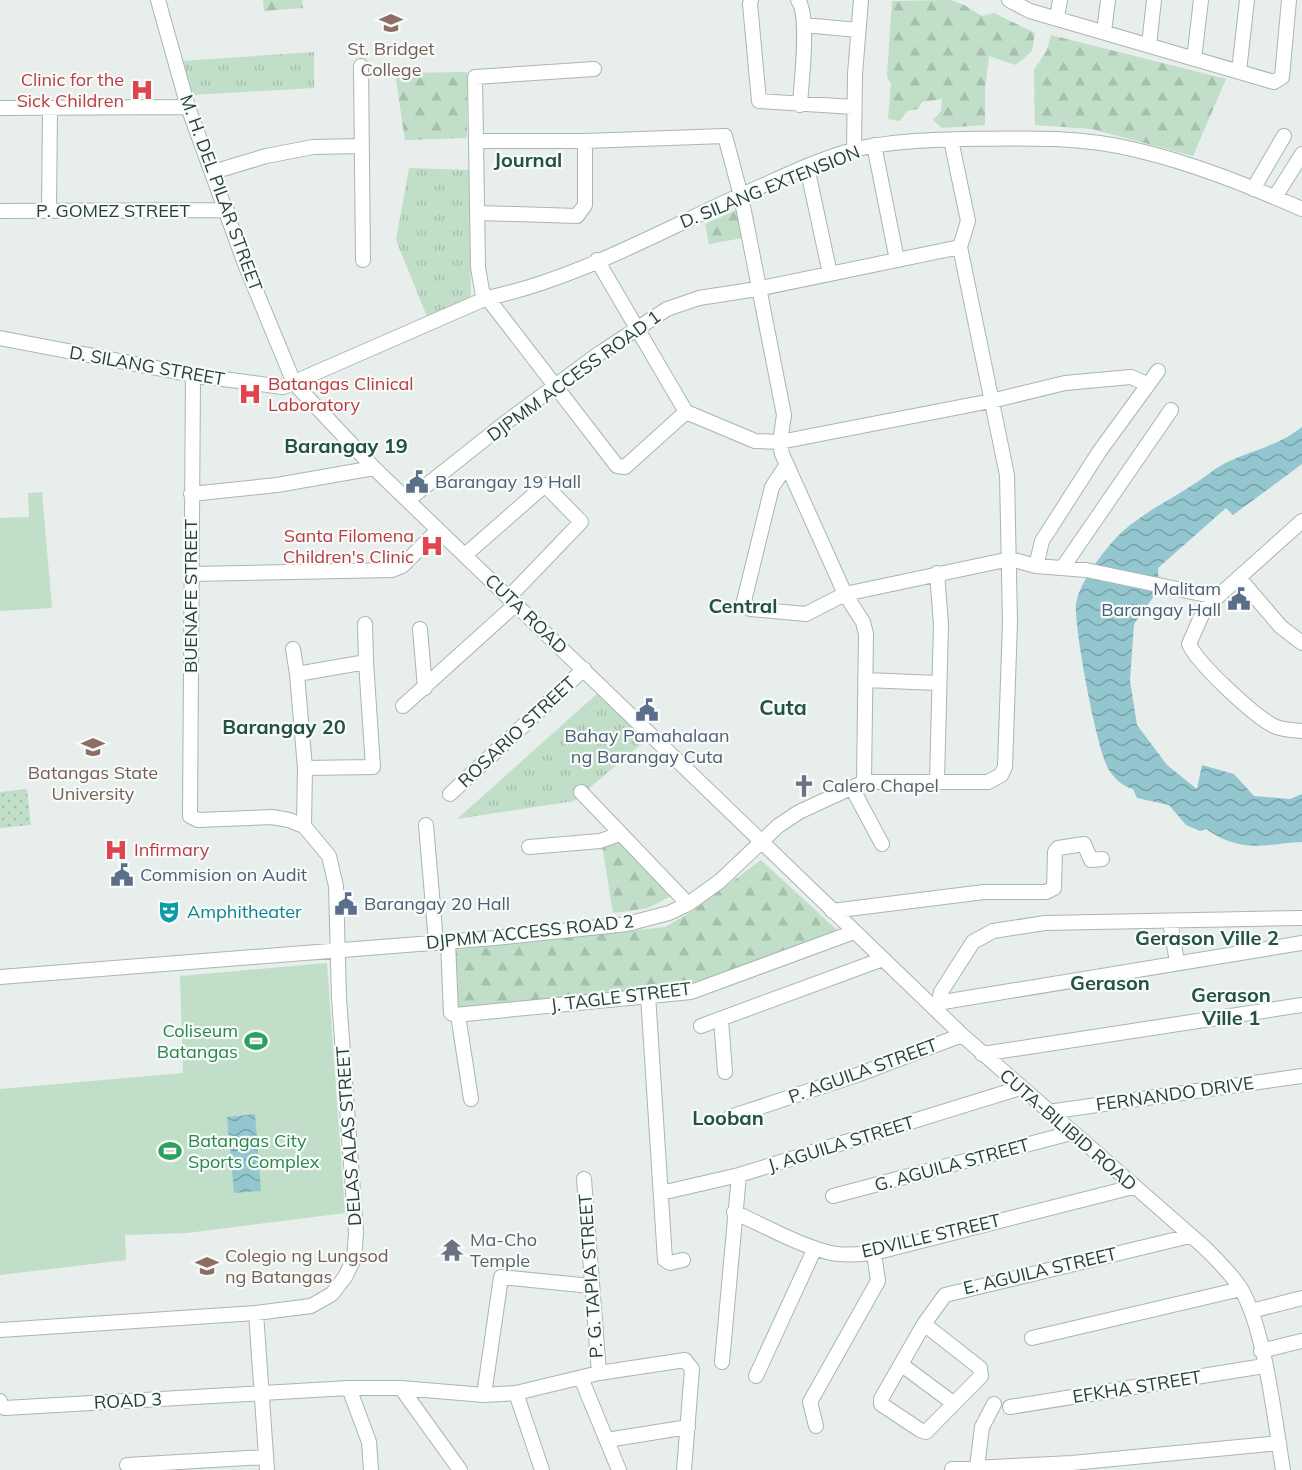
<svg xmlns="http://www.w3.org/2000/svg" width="1302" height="1470" viewBox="0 0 1302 1470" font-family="Mulish,sans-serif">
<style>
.grass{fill:url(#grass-tufts)}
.forest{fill:url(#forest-firs)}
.park{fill:url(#park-dots)}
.garden{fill:#c1dec9}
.water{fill:url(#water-waves)}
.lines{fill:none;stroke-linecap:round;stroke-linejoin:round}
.minor-casing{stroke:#a9b6b2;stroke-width:16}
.minor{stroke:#fff;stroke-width:14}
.labels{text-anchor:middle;stroke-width:4.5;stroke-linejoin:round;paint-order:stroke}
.education-label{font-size:18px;fill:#785e54;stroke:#f7fbf9}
.health-label{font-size:18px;fill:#be3a42;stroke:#f7fbf9;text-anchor:end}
.street-label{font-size:18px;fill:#264039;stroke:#f7fbf9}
.service-label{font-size:18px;fill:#4e5e75;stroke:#f7fbf9;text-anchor:start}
.worship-label{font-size:18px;fill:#5b616d;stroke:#f7fbf9;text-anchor:start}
.culture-label{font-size:18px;fill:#0d838f;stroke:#f7fbf9;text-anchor:start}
.leisure-label{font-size:18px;fill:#27864d;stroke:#f7fbf9;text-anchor:end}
.neighbourhood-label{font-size:20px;font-weight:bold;fill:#235146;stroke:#f7fbf9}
.quarter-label{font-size:21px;font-weight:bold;fill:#235146;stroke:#f7fbf9}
</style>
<defs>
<pattern id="grass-tufts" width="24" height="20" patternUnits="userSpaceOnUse" patternTransform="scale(1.5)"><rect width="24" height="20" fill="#c1dec9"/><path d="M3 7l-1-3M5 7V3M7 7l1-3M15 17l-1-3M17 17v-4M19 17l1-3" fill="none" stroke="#a6c0ad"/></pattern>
<pattern id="forest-firs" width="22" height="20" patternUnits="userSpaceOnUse" patternTransform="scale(1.5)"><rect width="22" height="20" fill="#c1dec9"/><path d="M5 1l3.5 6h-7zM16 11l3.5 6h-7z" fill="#a6c0ad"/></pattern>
<pattern id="park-dots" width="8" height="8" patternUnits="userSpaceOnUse" patternTransform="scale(1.5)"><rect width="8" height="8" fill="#c1dec9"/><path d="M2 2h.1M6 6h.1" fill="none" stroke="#a6c0ad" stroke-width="1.8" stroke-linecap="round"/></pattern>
<pattern id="water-waves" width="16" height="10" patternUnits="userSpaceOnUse" patternTransform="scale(1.5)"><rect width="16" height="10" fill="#93c6cf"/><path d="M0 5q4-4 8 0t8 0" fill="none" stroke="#78a2a9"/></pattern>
</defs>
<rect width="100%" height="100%" fill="#e7eeeb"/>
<!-- grass -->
<path class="grass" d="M314,52V88L192,95L181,61Z
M409,168L469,170L471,303L428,319L396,240Z
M598,693L646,740L574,801L457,819Z"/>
<!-- forest -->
<path class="forest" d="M263,0H302L303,8L264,11Z
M950,0L964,5L982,16L994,13L1035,33L1032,51L1016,65L989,56L985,89V125L942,128L933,120L941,111L942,99L922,102L918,109L907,111L900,121L888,119L891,84L887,76L892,1Z
M1051,35L1226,79L1193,156L1092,129L1035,125L1034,70L1047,50Z
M467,72V138L405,140L395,73Z
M739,209L743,238L709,244L705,224Z
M621,837L675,894L648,908L613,913L602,845Z
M761,860L838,931L684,988L455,1011L453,950L665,927L691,912Z"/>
<!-- park -->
<path class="park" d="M27,789L31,825L0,828V792Z"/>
<!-- garden -->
<path class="garden" d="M42,492L52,608L0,611V518L29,517L28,493Z
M327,963L345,1213L187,1233L125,1235L126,1260L0,1275V1089L183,1073L180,976Z"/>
<!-- water -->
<path class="water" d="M1302,427V464L1233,515L1226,508L1158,568L1159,589L1134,624L1130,681L1137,725L1167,765L1197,789L1202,765L1234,774L1254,796L1290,799L1302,794V842C1263,844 1242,854 1206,829L1200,831L1186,825L1169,805L1137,798L1133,789C1122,786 1115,779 1109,770C1097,751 1074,628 1076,604C1079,582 1106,547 1122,532C1144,512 1170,500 1194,484C1203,479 1211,471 1220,466C1248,451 1277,447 1302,427Z
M255,1114L261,1191L234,1193L227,1117Z"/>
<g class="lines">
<!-- minor casing -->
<g class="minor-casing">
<path id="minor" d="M158,0L188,107L245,264L294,383L374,468L962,1035L1204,1247C1217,1260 1231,1273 1241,1289C1265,1329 1275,1422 1283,1470
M751,0L750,4L759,101L854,107
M798,0C810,16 801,84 800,105
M1009,0L1030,11L1274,82L1282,77L1289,0
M1057,17L1060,0
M804,25L858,30
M1104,32L1108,0
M1149,45L1154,0
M1194,59L1201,0
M361,66L363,260
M594,69L475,77L478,267L482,291L617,466L625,467L686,412
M1239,71L1247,0
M0,108L188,107
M951,140L968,221L960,247
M476,141H585L725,136L741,196L784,415L780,442L782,454L845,594L863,622L866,634L864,782
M874,145L897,260
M854,150L855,74L861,0
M807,167L830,274
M213,172L266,156L313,147L361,146
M1253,189L1284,136
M1275,197L1302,154
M0,211L227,210
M49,211L50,109
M480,213L577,216L585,205V141
M597,260L686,412L755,441L780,442L831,432L991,401L1065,383L1131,377L1147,384
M0,338L193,375L283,387L487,298C574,280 659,232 739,196C777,180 817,159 857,149C891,141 929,140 965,139C1021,138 1080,136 1136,150C1193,163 1249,186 1302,209
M786,466L772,487L744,601L750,609L806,614L845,594L1010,559L1036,566L1086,570L1216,597
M191,494L277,485L374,468
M1302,521L1205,608L1189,644C1197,663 1254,716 1274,726C1281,730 1293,730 1302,731
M465,555L545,485L581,522L509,597
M1036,566L1042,541L1099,452L1158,371
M1063,567L1171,410
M191,574L392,570L402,566L438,530
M1239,578L1281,627L1302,643
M365,624L366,662
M420,629L425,688
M293,649L297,674
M865,680L938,683
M403,706L516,604
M937,782L941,624L937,573
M852,788L882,844
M581,792L688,904
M450,794L584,669
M426,825L436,942
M304,826L305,768L297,674L366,662L373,767L305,768
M529,847L600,841L620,834
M832,911L984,892H1046L1054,888L1055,852L1058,848L1084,844L1091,860L1102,859
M1170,921L1177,962
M448,942L451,1013L455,1015L691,992L854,932
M0,977L495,938L627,924L669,913L688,904L720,881L778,826L799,812L864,782H988L1001,775L1005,767L1010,622L1007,475L960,247L757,289L699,298L667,309L600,353L505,423L408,500
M648,995L665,1260L670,1263L683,1260
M939,1001L941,992L973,942L993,931L1045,923L1302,918
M931,1004L1302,943
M458,1015L471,1099
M721,1019L725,1072
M701,1026L883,959
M982,1054L1302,1005
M1048,1112L1302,1076
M730,1117L857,1075L962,1035
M584,1179L599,1373
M661,1193L739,1175L1020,1088
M833,1196L1071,1133
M734,1212C765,1226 798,1245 831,1253C845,1256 860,1254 874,1253L1133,1187
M1251,1311L1302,1298
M256,1313L267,1470
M924,1324L980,1368L981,1376L926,1432L920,1430L881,1404V1399L924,1324L945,1295L1190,1236
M0,1330L256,1313L311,1306L332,1294L345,1277L354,1259L356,1233L339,998L336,886L329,856L304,826L289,820L272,817L198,820L190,816L193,375
M1032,1338L1241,1289
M1261,1351L1301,1341
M722,1362L739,1175
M902,1365L953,1403
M756,1376L815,1248
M581,1378L619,1470
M349,1388L369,1442L371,1470
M401,1388L460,1470
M516,1393L542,1470
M484,1395L501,1277L591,1286
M0,1401L1,1406L5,1408L349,1388H401L484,1395L516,1393L599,1373L685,1360L692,1369L684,1470
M1010,1407L1264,1366
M816,1426L810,1402L878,1281L874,1253
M607,1440L688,1427
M127,1465L266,1457
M977,1467L982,1427L994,1404
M952,1469L1072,1463L1279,1443"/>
</g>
<!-- minor -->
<use href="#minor" class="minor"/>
</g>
<!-- icons -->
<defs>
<g id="university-bare" transform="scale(1.8)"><path d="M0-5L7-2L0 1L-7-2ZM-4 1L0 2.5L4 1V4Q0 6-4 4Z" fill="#8d6e63" stroke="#f7fbf9" stroke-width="2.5" paint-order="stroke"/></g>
<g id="hospital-bare" transform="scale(1.8)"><path d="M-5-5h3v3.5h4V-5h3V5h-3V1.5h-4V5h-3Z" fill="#e0444e" stroke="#f7fbf9" stroke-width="2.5" paint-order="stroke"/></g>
<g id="civic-bare" transform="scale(1.8)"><path d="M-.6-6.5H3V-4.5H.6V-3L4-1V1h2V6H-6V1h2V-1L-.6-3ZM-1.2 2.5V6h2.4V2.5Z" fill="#5c6f8a" stroke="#f7fbf9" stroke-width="2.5" paint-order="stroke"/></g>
<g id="church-bare" transform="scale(1.8)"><path d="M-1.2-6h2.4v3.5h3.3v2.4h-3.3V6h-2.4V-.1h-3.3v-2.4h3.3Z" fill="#6b7280" stroke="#f7fbf9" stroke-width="2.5" paint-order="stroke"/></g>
<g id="theatre-bare" transform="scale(1.8)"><path d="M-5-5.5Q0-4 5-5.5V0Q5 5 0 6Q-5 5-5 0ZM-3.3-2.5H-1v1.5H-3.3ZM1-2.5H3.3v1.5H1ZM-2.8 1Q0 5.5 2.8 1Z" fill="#0f9aa8" stroke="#f7fbf9" stroke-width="2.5" paint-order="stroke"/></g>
<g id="stadium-bare" transform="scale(1.8)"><path d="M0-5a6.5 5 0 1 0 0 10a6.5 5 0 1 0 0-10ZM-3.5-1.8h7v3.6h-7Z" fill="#2e9e5b" stroke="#f7fbf9" stroke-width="2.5" paint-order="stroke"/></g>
<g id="temple-bare" transform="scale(1.8)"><path d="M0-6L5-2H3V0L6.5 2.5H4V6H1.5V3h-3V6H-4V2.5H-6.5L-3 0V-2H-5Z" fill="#6b7280" stroke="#f7fbf9" stroke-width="2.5" paint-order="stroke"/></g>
</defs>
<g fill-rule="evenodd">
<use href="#university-bare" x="391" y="23"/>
<use href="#hospital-bare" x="142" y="90"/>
<use href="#hospital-bare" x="250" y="394"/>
<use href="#civic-bare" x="417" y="482"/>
<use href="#hospital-bare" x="432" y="546"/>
<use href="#civic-bare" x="1239" y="599"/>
<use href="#civic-bare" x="647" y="710"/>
<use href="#university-bare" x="93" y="747"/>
<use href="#church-bare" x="804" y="786"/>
<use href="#hospital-bare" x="116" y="850"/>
<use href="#civic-bare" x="122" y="875"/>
<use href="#civic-bare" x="346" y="904"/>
<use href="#theatre-bare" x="169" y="912"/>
<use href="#stadium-bare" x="256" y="1041"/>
<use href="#stadium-bare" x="170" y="1151"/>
<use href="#temple-bare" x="452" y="1250"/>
<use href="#university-bare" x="207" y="1266"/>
</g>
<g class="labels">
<!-- education labels -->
<g class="education-label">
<text x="391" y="55">St. Bridget<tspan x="391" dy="21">College</tspan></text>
<text x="93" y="779">Batangas State<tspan x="93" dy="21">University</tspan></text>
<text x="225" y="1262" text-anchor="start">Colegio ng Lungsod<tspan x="225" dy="21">ng Batangas</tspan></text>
</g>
<!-- health labels -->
<g class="health-label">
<text x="124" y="86">Clinic for the<tspan x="124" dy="21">Sick Children</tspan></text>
<text x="268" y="390" text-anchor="start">Batangas Clinical<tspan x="268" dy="21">Laboratory</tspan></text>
<text x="414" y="542">Santa Filomena<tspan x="414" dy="21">Children's Clinic</tspan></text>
<text x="134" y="856" text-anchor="start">Infirmary</text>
</g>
<!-- street labels -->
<g class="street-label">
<text transform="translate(770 187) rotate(-22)" y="6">D. SILANG EXTENSION</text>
<text transform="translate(221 193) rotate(70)" y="6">M. H. DEL PILAR STREET</text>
<text x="113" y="217">P. GOMEZ STREET</text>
<text transform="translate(147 366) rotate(10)" y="6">D. SILANG STREET</text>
<text transform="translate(574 376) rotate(-36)" y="6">DJPMM ACCESS ROAD 1</text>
<text transform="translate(191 596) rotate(-90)" y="6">BUENAFE STREET</text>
<text transform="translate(526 614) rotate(44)" y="6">CUTA ROAD</text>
<text transform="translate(517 732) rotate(-43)" y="6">ROSARIO STREET</text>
<text transform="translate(530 932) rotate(-6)" y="6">DJPMM ACCESS ROAD 2</text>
<text transform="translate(621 997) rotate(-7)" y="6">J. TAGLE STREET</text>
<text transform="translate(863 1071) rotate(-20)" y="6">P. AGUILA STREET</text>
<text transform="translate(1175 1094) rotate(-8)" y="6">FERNANDO DRIVE</text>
<text transform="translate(1068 1130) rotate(41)" y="6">CUTA-BILIBID ROAD</text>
<text transform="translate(349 1136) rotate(-94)" y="6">DELAS ALAS STREET</text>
<text transform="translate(841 1144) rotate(-17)" y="6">J. AGUILA STREET</text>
<text transform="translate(952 1165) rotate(-15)" y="6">G. AGUILA STREET</text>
<text transform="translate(931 1236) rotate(-13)" y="6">EDVILLE STREET</text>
<text transform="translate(1040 1271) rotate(-13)" y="6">E. AGUILA STREET</text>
<text transform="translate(591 1276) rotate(-94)" y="6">P. G. TAPIA STREET</text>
<text transform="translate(1137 1387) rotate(-9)" y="6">EFKHA STREET</text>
<text transform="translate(128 1401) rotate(-3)" y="6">ROAD 3</text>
</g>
<!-- service labels -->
<g class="service-label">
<text x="435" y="488">Barangay 19 Hall</text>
<text x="1221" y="595" text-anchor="end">Malitam<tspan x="1221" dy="21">Barangay Hall</tspan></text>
<text x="647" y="742" text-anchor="middle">Bahay Pamahalaan<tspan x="647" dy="21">ng Barangay Cuta</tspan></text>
<text x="140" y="881">Commision on Audit</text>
<text x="364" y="910">Barangay 20 Hall</text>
</g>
<!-- worship labels -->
<g class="worship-label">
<text x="822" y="792">Calero Chapel</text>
<text x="470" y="1246">Ma-Cho<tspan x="470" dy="21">Temple</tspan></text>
</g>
<!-- culture labels -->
<g class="culture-label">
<text x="187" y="918">Amphitheater</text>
</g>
<!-- leisure labels -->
<g class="leisure-label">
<text x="238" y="1037">Coliseum<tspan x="238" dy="21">Batangas</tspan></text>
<text x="188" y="1147" text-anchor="start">Batangas City<tspan x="188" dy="21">Sports Complex</tspan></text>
</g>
<!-- neighbourhood labels -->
<g class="neighbourhood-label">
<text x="528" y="167">Journal</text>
<text x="346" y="453">Barangay 19</text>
<text x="743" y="613">Central</text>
<text x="284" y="734">Barangay 20</text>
<text x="1207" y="945">Gerason Ville 2</text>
<text x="1110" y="990">Gerason</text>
<text x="1231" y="1002">Gerason<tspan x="1231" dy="23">Ville 1</tspan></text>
<text x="728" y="1125">Looban</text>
</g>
<!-- quarter labels -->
<g class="quarter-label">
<text x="783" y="715">Cuta</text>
</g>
</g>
</svg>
